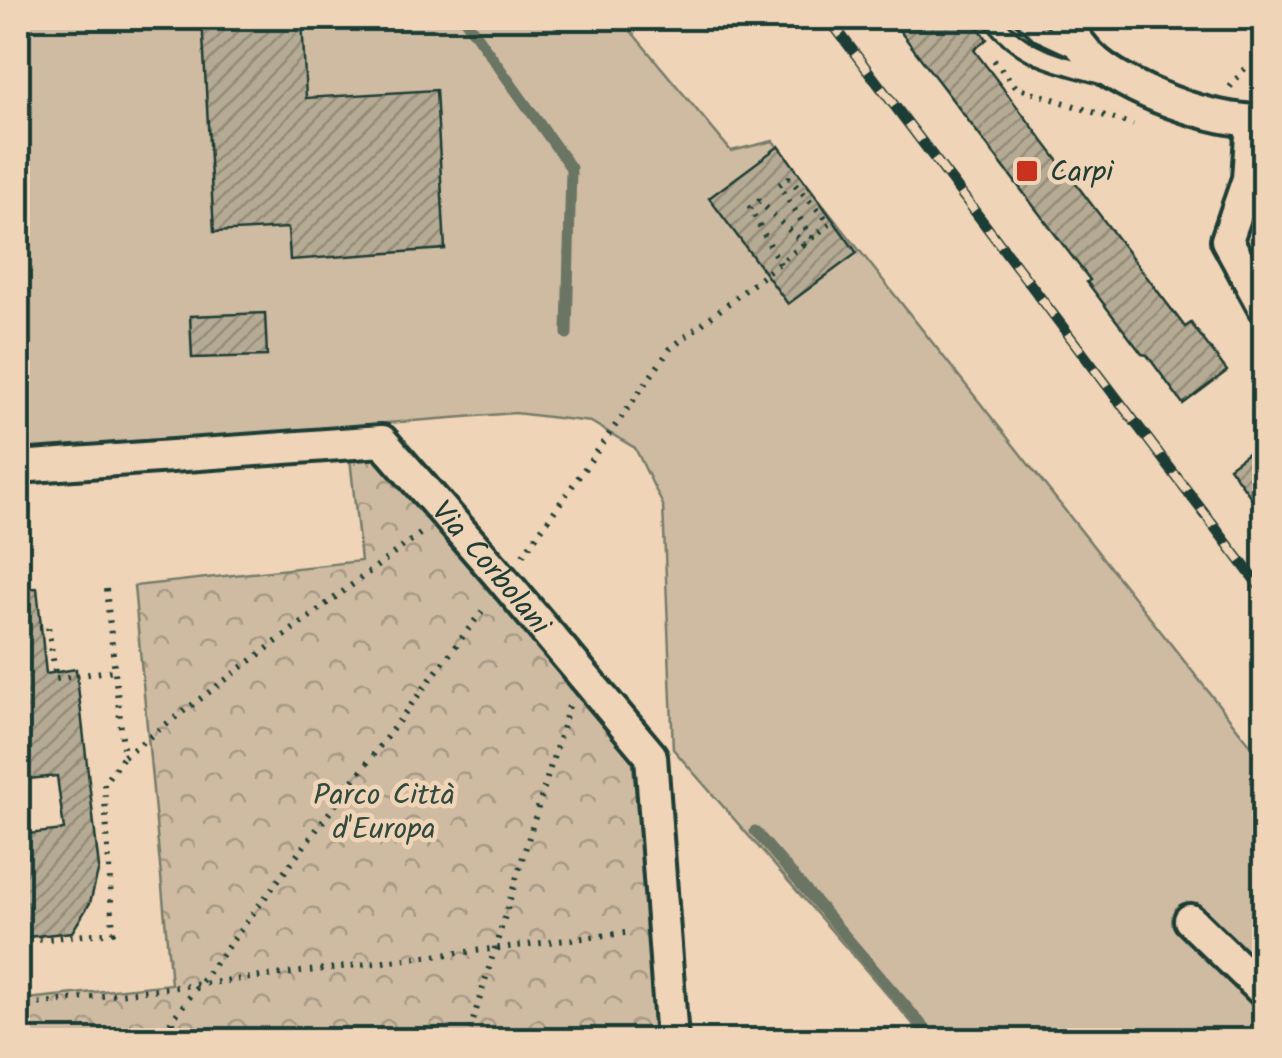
<svg xmlns="http://www.w3.org/2000/svg" width="1282" height="1058" viewBox="0 0 1282 1058" font-family="Kalam,sans-serif">
<style>
.grass{fill:#cebba2;stroke:#767c6b;stroke-width:2.5}
.forest{fill:url(#forest-crowns);stroke:#767c6b;stroke-width:2.5}
.lines{fill:none;stroke-linecap:round;stroke-linejoin:round}
.stream{stroke:#6b7463;stroke-width:11}
.building{fill:url(#building-hatch);stroke:#1f3d34;stroke-width:2.5}
.lane-casing{stroke:#1f3d34;stroke-width:22}
.street-casing{stroke:#1f3d34;stroke-width:38}
.path{stroke:#1f3d34;stroke-width:6;stroke-dasharray:2.5 8;stroke-linecap:butt}
.lane{stroke:#f0d4b7;stroke-width:15}
.street{stroke:#f0d4b7;stroke-width:30}
.rail-casing{stroke:#1f3d34;stroke-width:11}
.rail{stroke:#f0d4b7;stroke-width:8;stroke-dasharray:22;stroke-linecap:butt}
.poi-dot{fill:#c8321e;stroke:#f0d4b7;stroke-width:4}
.labels{text-anchor:middle;stroke-width:9;stroke-linejoin:round;paint-order:stroke}
.poi-label{font-size:30px;fill:#1f3d34;stroke:#f0d4b7;text-anchor:start}
.street-label{font-size:30px;fill:#1f3d34;stroke:#f0d4b7}
.park-label{font-size:30px;fill:#304a3f;stroke:#f0d4b7}
</style>
<defs>
<pattern id="forest-crowns" width="20" height="18" patternUnits="userSpaceOnUse" patternTransform="scale(2.5)"><rect width="20" height="18" fill="#cebba2"/><path d="M2 6a3 3 0 1 1 6 0M12 15a3 3 0 1 1 6 0" fill="none" stroke="#a79985"/></pattern>
<pattern id="building-hatch" width="6" height="6" patternUnits="userSpaceOnUse" patternTransform="scale(2.5)"><rect width="6" height="6" fill="#b5aa93"/><path d="M-1 1l2-2M0 6l6-6M5 7l2-2" fill="none" stroke="#938c79"/></pattern>
</defs>
<rect width="100%" height="100%" fill="#f0d4b7"/>
<filter id="ink" filterUnits="userSpaceOnUse"><feTurbulence type="fractalNoise" baseFrequency=".01" numOctaves="2"/><feDisplacementMap in="SourceGraphic" scale="20" xChannelSelector="R" yChannelSelector="G"/><feConvolveMatrix kernelMatrix="1 2 1 2 8 2 1 2 1" color-interpolation-filters="sRGB"/></filter>
<g filter="url(#ink)">
<!-- grass -->
<path class="grass" d="M18,18H620L731,151L773,141L1264,762V1040H927L673,749L663,505L635,448L591,422L515,413L18,452Z"/>
<!-- forest -->
<path class="forest" d="M384,455L632,754L658,1040H18V1000L171,984L134,586L361,561L350,458Z"/>
<g class="lines">
<!-- stream -->
<path class="stream" d="M464,18L571,168L567,334
M755,831L935,1040"/>
</g>
<!-- building -->
<path class="building" d="M202,18H302L306,98L436,90L445,249L290,260L288,228L214,232Z
M890,18H971L987,39L974,50L1185,327L1191,323L1227,371L1183,404L1147,355L1142,354L1087,282L1090,280Z
M779,146L857,253L788,304L709,198Z
M265,313L267,356L192,358L190,316Z
M1264,441V515L1229,467Z
M37,588L46,674L76,669L99,868L90,903L72,932L18,938V835L64,830L57,776L18,780V589Z"/>
<g class="lines">
<!-- lane casing -->
<g class="lane-casing">
<path id="lane" d="M992,18C1022,58 1057,62 1103,76
M1023,18L1040,33L1079,51"/>
</g>
<!-- street casing -->
<g class="street-casing">
<g id="street">
<path d="M1061,18C1070,30 1079,45 1090,56C1122,89 1219,125 1264,120"/>
<path d="M1252,121L1248,179L1227,240L1264,308"/>
<path id="s1" d="M18,467L382,441L497,573L651,756L672,1040"/>
<path d="M1190,920L1264,992"/>
</g>
</g>
<!-- path -->
<path class="path" d="M994,60L1016,87L1133,125
M1230,87L1245,68L1264,66
M780,264L750,208L759,201L804,244L812,238L779,185L789,178L830,223L812,238
M523,555L670,349L804,244
M106,589L124,756L421,533
M18,629L48,626L56,679L115,670
M18,942L113,932L104,783L124,756
M18,1006L633,932
M173,1021L175,1040
M157,1040L486,606
M467,1040L569,706"/>
<!-- lane -->
<use href="#lane" class="lane"/>
<!-- street -->
<use href="#street" class="street"/>
<!-- rail casing -->
<g class="rail-casing">
<path id="rail" d="M828,18L1264,592"/>
</g>
<!-- rail -->
<use href="#rail" class="rail"/>
</g>
</g>
<!-- markers -->
<rect class="poi-dot" x="1015" y="159" width="24" height="24" rx="5"/>
<g class="labels">
<!-- poi labels -->
<g class="poi-label">
<text x="1050" y="181">Carpi</text>
</g>
<!-- street labels -->
<g class="street-label">
<text dy="10" stroke="none"><textPath href="#s1" startOffset="532">Via Corbolani</textPath></text>
</g>
<!-- park labels -->
<g class="park-label">
<text x="384" y="804">Parco Città<tspan x="384" dy="34">d'Europa</tspan></text>
</g>
</g>
<!-- margin -->
<rect width="1282" height="1058" fill="none" stroke="#f0d4b7" stroke-width="60"/>
<rect x="30" y="30" width="1222" height="998" fill="none" stroke="#1f3d34" stroke-width="4" filter="url(#ink)"/>
</svg>
